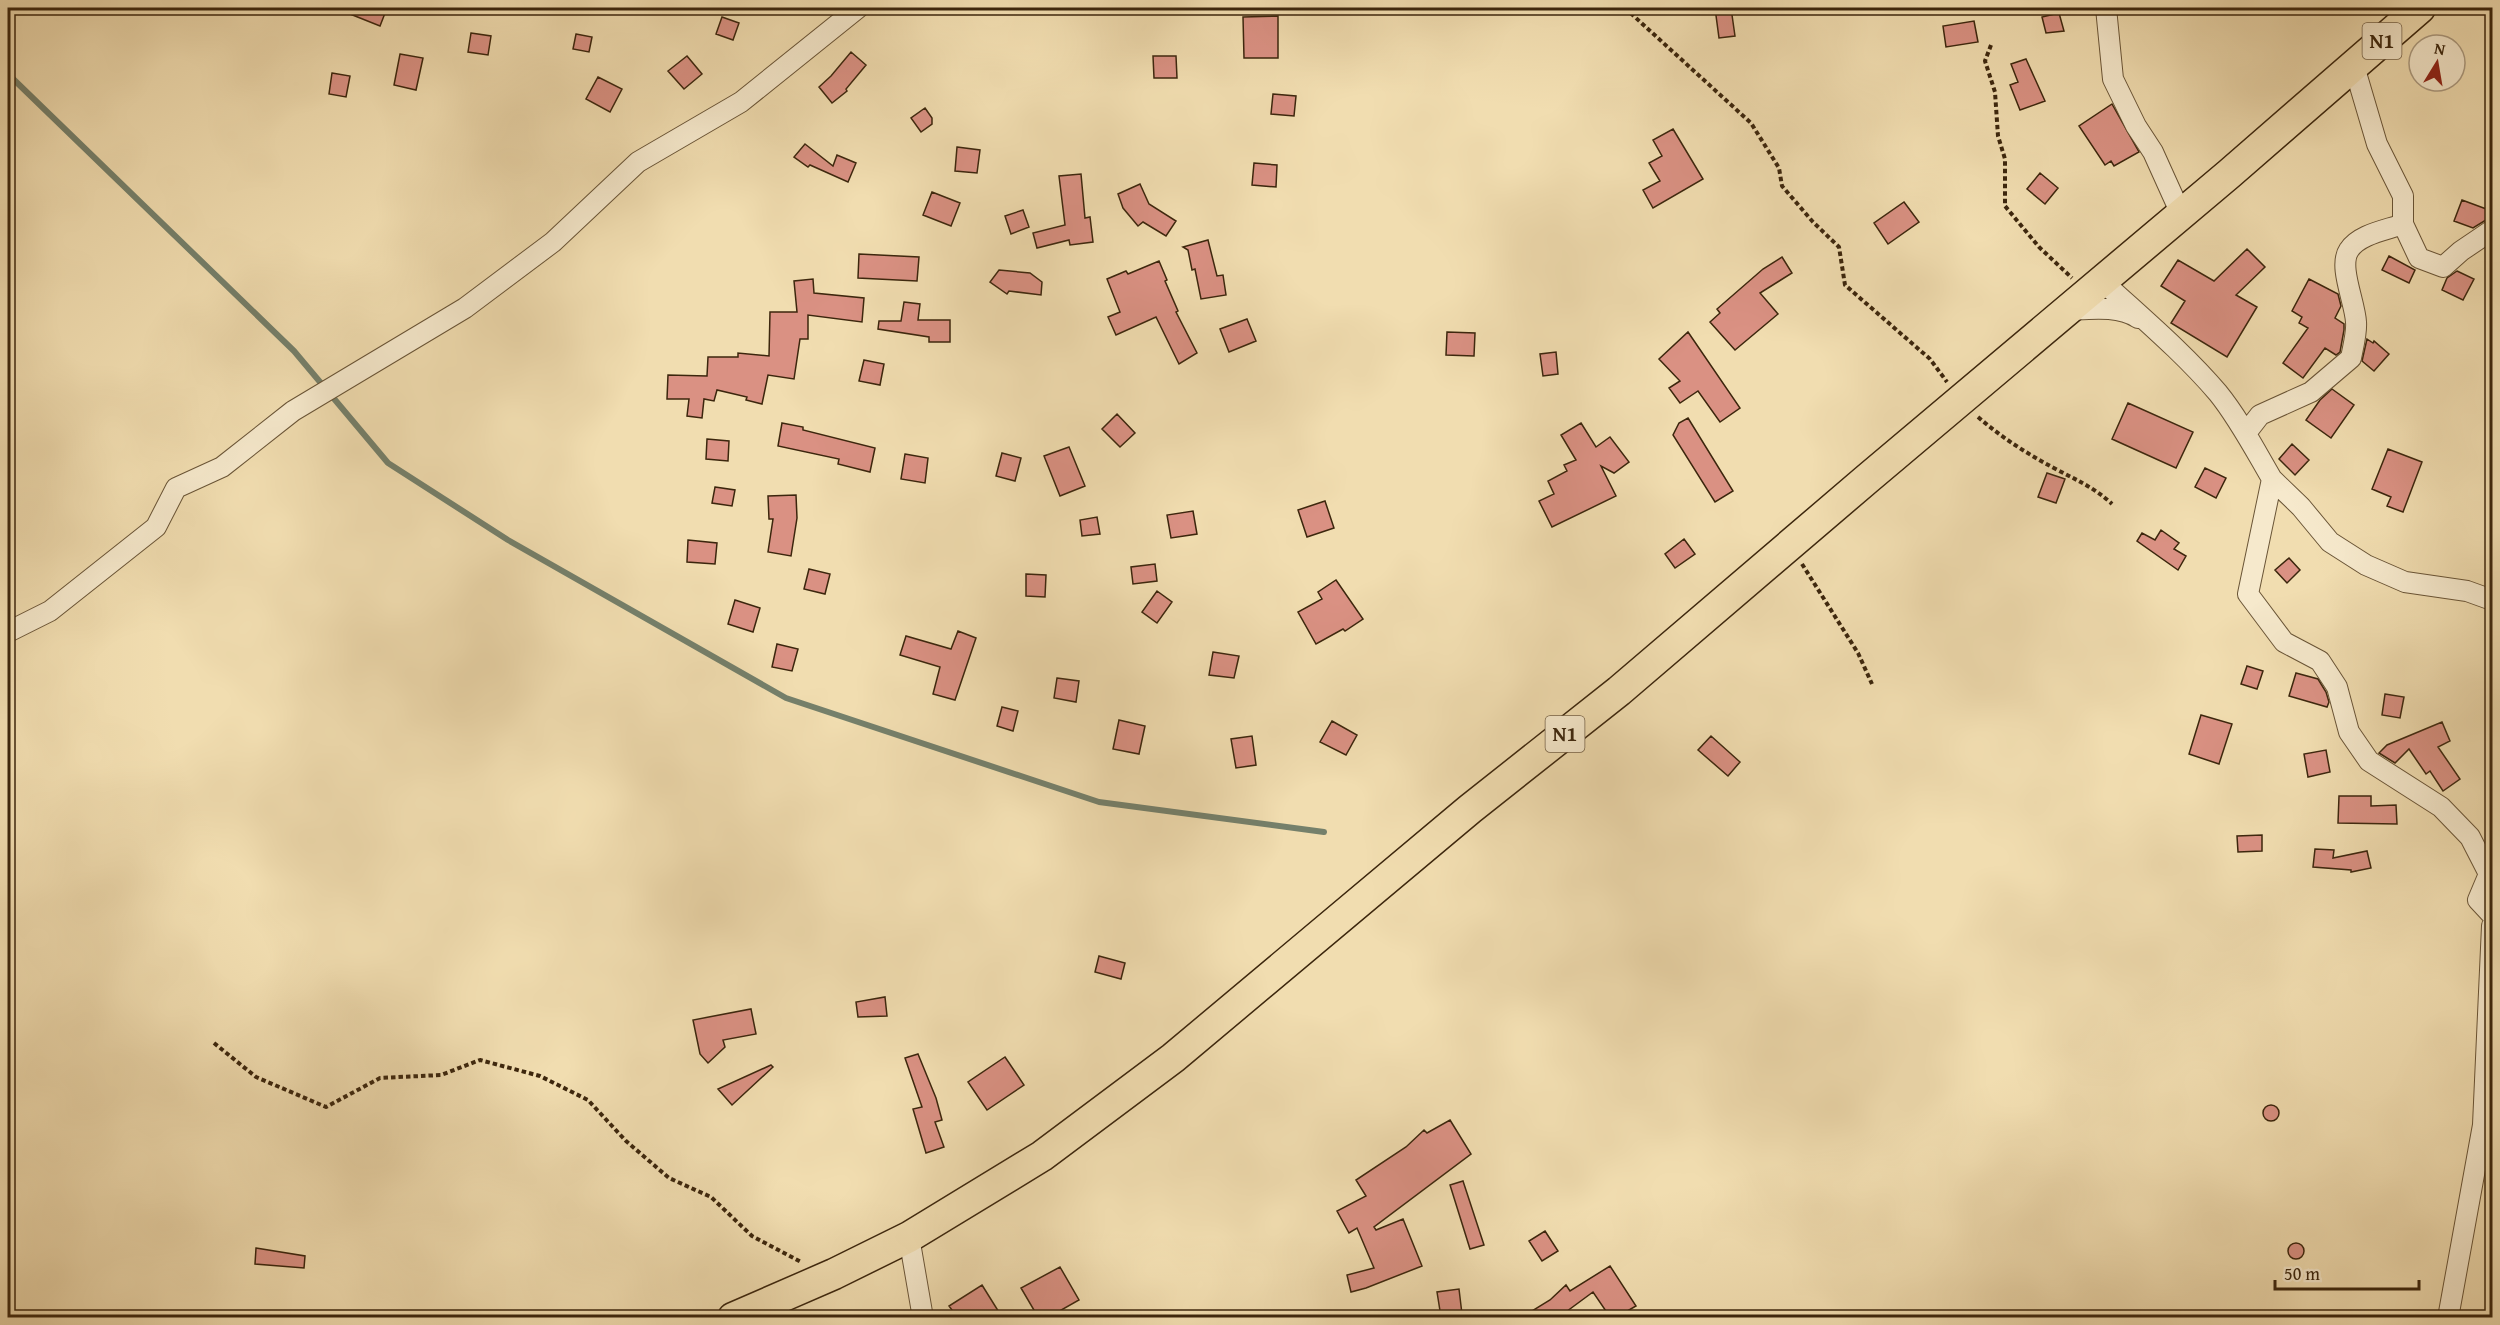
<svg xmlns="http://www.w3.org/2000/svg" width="2500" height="1325" viewBox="0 0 2500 1325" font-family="'Gentium Book Plus',serif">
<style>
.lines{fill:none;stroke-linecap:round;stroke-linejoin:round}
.stream{stroke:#75806b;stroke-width:6}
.building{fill:#da9183;stroke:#3c260d;stroke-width:1.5}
.minor-casing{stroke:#695436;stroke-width:22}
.highway-casing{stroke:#3c260d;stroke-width:33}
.path{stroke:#3c260d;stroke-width:4;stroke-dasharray:4.5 3;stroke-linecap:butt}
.minor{stroke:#f6e9cc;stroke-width:20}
.highway{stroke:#f1ddb0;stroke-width:30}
.labels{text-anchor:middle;stroke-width:5;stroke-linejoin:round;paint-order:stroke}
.shield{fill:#f6e9cc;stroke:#746046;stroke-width:1.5}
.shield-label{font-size:21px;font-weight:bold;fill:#3c260d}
</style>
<rect width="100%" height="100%" fill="#f1ddb0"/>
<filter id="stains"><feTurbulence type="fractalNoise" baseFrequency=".00333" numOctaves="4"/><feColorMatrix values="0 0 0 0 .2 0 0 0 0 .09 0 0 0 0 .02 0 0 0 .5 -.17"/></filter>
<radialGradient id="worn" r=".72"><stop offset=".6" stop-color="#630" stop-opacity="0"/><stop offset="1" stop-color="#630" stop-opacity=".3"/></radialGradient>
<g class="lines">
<!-- stream -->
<path class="stream" d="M8,74L294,351L388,463L508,540L786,698L1099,802L1324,832"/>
</g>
<!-- building -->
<path class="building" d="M335,8H387L380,26Z
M1715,8H1731L1735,36L1719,38Z
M2059,13L2064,31L2046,33L2042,17Z
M1278,16V58H1244L1243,17Z
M722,17L739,23L733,40L716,34Z
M1974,21L1978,42L1946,47L1943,26Z
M471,33L491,36L488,55L468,52Z
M576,34L592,37L589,52L573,49Z
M851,52L866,65L846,89L847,91L832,103L819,87L831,76Z
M400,54L423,58L416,90L394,85Z
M687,56L702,74L684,89L668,71Z
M1153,56H1176L1177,78H1154Z
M2026,59L2045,101L2020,110L2010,85L2018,82L2011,64Z
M332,73L350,76L346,97L329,94Z
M598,77L622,89L610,112L586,99Z
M1273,94L1296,96L1294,116L1271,114Z
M2112,104L2139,152L2114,166L2111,161L2105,165L2079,126Z
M925,108L932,118V124L921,132L911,118Z
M1673,129L1703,179L1653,208L1643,190L1660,181L1649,163L1662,156L1653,140Z
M805,144L833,166L837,155L856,163L848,182L810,165L808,167L794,157Z
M957,147L980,150L977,173L955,171Z
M1254,163L1277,165L1276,187L1252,185Z
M2040,173L2058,188L2045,204L2027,189Z
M1081,174L1085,218L1090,217L1093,242L1070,245L1069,240L1037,248L1033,233L1065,225L1059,176Z
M1140,184L1149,204L1176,221L1166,236L1143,222L1138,226L1123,208L1118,194Z
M932,192L960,203L951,226L923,215Z
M2462,200L2489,210L2486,220L2473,228L2454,221Z
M1904,202L1919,222L1888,244L1874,223Z
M1023,210L1029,227L1011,234L1005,216Z
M1208,240L1217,276L1223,275L1226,295L1201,299L1195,269L1192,270L1188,250L1183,247Z
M2247,249L2265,267L2236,295L2257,307L2227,357L2171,323L2185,301L2161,286L2178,260L2214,281Z
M859,254L919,257L917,281L858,278Z
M2389,256L2415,270L2409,283L2382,270Z
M1782,257L1792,273L1760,293L1778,314L1735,350L1710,322L1720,313L1717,309L1763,269Z
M1159,261L1167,280L1165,281L1178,311L1176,312L1197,353L1179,364L1156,317L1116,335L1108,317L1120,312L1107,279L1126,271L1128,274Z
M999,270L1030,273L1042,282L1041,295L1009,291L1007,294L990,282Z
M2457,271L2474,279L2463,300L2442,290L2447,278Z
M813,279L814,293L864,298L862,322L808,315V339H800L794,379L768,375L762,404L746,400L747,397L717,390L714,401L704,399L702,418L687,416L689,399H667L668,375L707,376L708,357H738V353L769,356L770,312H797L794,281Z
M2309,279L2338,294L2341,306L2335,318L2344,324V330L2340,352L2336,355L2325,348L2303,378L2283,363L2308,328L2299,323L2302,317L2292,311Z
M904,302L920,304L918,320H950V342H929V337L878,329L879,321H901Z
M1247,319L1256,341L1229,352L1220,329Z
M1447,332L1475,333L1474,356L1446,355Z
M1688,332L1740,408L1720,422L1698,391L1680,403L1669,388L1680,381L1659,359Z
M2367,339L2373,343L2374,341L2389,354L2374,371L2362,361Z
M1556,352L1558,374L1543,376L1540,354Z
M864,360L884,364L880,385L859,381Z
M2332,389L2354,405L2331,438L2306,420L2320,400Z
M2128,403L2193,432L2176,468L2112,439Z
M1117,414L1135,433L1120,447L1102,429Z
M1688,418L1733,491L1715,502L1673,435L1679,423Z
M782,423L803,427V430L875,448L870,472L838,464L839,459L778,446Z
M1581,423L1596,447L1610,437L1629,462L1614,473L1601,466L1616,496L1552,527L1539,501L1554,494L1548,481L1567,471L1564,465L1576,460L1561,435Z
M707,439L729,441L728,461L706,459Z
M2292,444L2309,460L2295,475L2279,459Z
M1069,447L1085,486L1060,496L1044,456Z
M2388,449L2422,462L2403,512L2387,506L2391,497L2372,489Z
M1002,453L1021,458L1015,481L996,476Z
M905,454L928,458L925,483L901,479Z
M2205,468L2226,478L2216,498L2195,487Z
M2047,473L2065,479L2056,503L2038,497Z
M715,487L735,490L732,506L712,503Z
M796,495L797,518L791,556L768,552L773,519H769L768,496Z
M1325,501L1334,528L1307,537L1298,510Z
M1193,511L1197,534L1171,538L1167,515Z
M1097,517L1100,534L1082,536L1080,520Z
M2161,530L2179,543L2174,549L2186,556L2178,570L2137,541L2142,533L2155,540Z
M1684,539L1695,554L1675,568L1665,554Z
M688,540L717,543L715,564L687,562Z
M2289,558L2300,570L2287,583L2275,570Z
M1155,564L1157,581L1133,584L1131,567Z
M809,569L830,574L825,594L804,589Z
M1026,574L1046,575L1045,597L1026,596Z
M1336,580L1363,619L1345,631L1343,629L1316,644L1298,612L1322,599L1318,592Z
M1157,591L1172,602L1157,623L1142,612Z
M735,600L760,608L753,632L728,624Z
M958,631L976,638L955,700L933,694L940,667L900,655L906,636L951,649Z
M777,644L798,649L792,671L772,667Z
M1213,652L1239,656L1234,678L1209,675Z
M2247,666L2263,671L2257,689L2241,684Z
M2296,673L2318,679L2326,692L2329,702L2327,707L2289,696Z
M1057,678L1079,681L1076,702L1054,698Z
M2385,694L2404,697L2400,718L2382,715Z
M1002,707L1018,711L1013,731L997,726Z
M2201,715L2232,724L2219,764L2189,754Z
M1119,720L1145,726L1139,754L1113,749Z
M1332,721L1357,735L1346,755L1320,742Z
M2442,722L2450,741L2438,747L2460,779L2443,791L2430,771L2426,774L2409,749L2395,763L2379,753L2387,745Z
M1252,736L1256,765L1236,768L1231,739Z
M1711,736L1740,762L1728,776L1698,750Z
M2326,750L2330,772L2308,777L2304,754Z
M2339,796H2371V806L2396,805L2397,824L2338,823Z
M2262,835V851L2238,852L2237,836Z
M2315,849L2334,850L2333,858L2367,851L2371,868L2351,872V870L2313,867Z
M1099,956L1125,963L1121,979L1095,972Z
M885,997L887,1016L858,1017L856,1002Z
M751,1009L756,1034L723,1040L725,1047L708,1063L700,1054L693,1020Z
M918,1054L936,1098L942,1120L935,1122L944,1147L926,1153L913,1109L922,1107L905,1058Z
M1005,1057L1024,1085L987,1110L968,1082Z
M771,1065L773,1067L732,1105L718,1089Z
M2263 1113a8 8 0 1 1 16 0a8 8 0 1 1-16 0Z
M1450,1120L1471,1154L1374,1227L1376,1230L1403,1219L1422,1266L1366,1288L1351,1292L1347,1275L1374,1268L1357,1228L1349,1233L1337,1211L1366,1196L1356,1180L1406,1147L1424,1130L1427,1133Z
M1463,1181L1484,1245L1470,1249L1450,1185Z
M1545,1231L1558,1251L1542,1261L1529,1241Z
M2288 1251a8 8 0 1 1 16 0a8 8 0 1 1-16 0Z
M256,1248L305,1256L304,1268L255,1264Z
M1610,1266L1636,1306L1617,1317H1610L1593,1292L1559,1317H1522L1550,1300L1566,1285L1570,1291Z
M1060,1267L1079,1300L1049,1317H1038L1021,1288Z
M982,1285L1002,1317H957L949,1306Z
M1459,1289L1462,1314L1441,1317L1437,1292Z"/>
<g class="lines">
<!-- minor casing -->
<g class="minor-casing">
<path id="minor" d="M2106,8L2113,79L2136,126L2153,152L2181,214
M2354,66L2377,144L2403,196V224L2419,258L2443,267L2461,251L2492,230
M2101,280C2141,317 2183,352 2218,393C2239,419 2255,450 2272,479L2248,594L2284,642L2320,661L2337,687L2349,732L2369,761L2441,807L2470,837L2489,874L2478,900L2492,915
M2067,310C2090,309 2119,305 2138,318
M2246,433L2260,415L2311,392L2351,358C2353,347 2357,333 2356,322C2355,302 2338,266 2349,250C2359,234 2387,230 2403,224
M2272,479L2301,507L2330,542L2366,565L2405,582L2467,591L2492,600
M8,632L50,611L156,527L176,488L222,467L293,411L465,308L553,242L638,162L741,102L858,8
M909,1237L923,1318
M2448,1318L2483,1125L2492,926"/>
</g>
<!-- highway casing -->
<g class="highway-casing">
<path id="highway" d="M733,1318L834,1274L909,1237L1042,1156L1173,1058L1470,809L1619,691L1867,479L2229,174L2420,8"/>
</g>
<!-- path -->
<path class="path" d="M1625,8L1751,123L1779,168L1782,186L1813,222L1839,247L1845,285L1930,359L1947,382
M1991,45L1985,61L1995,92L1998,136L2005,159V206L2039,247L2072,278
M1978,417C2001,437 2026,453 2052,467C2074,479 2094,487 2112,504
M1802,564L1858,653L1872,684
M214,1043L256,1077L326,1107L380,1078L441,1075L480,1060L540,1076L588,1100L626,1141L669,1178L711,1197L752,1236L801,1262"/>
<!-- minor -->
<use href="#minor" class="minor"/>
<!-- highway -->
<use href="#highway" class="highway"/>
</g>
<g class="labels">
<!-- shield labels -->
<g class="shield">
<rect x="2362.5" y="23" width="39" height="36" rx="4.5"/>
<rect x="1545.5" y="716" width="39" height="36" rx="4.5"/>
</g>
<g class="shield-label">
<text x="2382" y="48">N1</text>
<text x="1565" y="741">N1</text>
</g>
</g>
<!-- margin -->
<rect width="2500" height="1325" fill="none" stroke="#f1ddb0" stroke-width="30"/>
<rect x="9" y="9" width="2482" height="1307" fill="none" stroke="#3c260d" stroke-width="3"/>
<rect x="15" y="15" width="2470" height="1295" fill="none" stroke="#3c260d" stroke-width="1.5"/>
<!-- north arrow -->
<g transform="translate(2437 63) rotate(11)"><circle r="28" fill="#f6e9cc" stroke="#ac9b80" stroke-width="1.5"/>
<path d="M0-4.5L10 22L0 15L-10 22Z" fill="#8f2418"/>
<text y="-9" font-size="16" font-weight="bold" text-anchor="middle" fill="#3c260d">N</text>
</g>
<!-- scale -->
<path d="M2275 1280v9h144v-9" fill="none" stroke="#3c260d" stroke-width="3"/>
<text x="2284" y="1280" font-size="18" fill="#3c260d" stroke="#f6e9cc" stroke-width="4.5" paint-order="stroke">50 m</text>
<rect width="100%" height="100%" filter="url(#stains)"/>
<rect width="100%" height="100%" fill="url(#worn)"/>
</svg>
